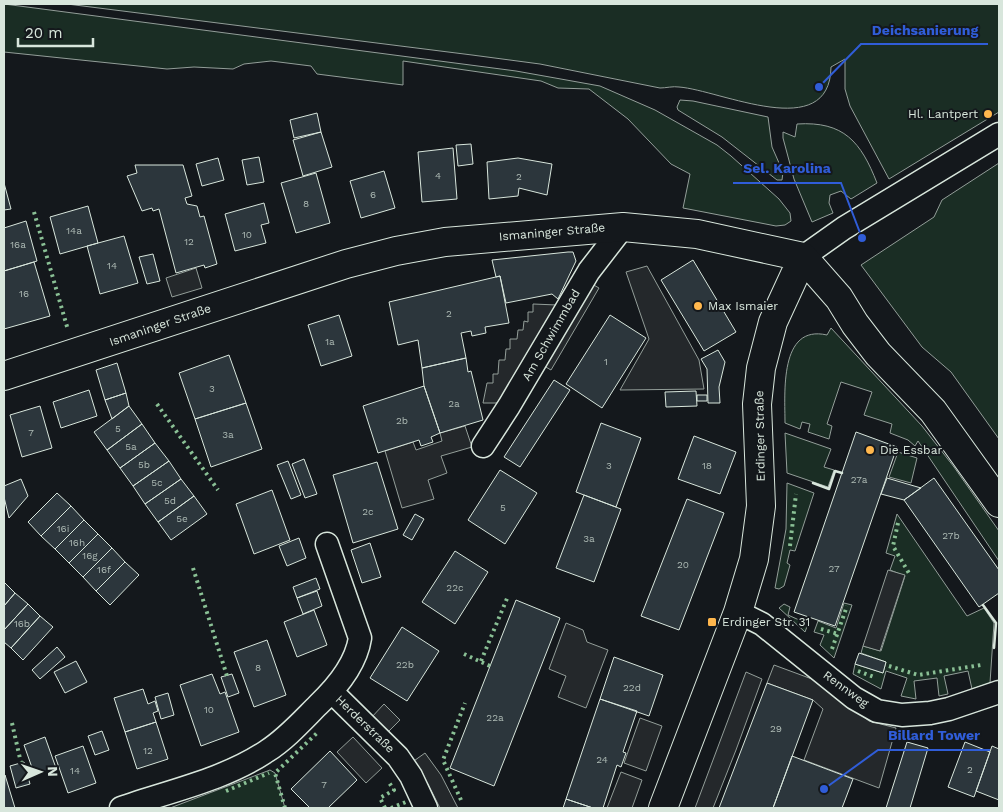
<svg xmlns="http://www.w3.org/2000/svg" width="1003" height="812" viewBox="0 0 1003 812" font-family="'Work Sans',sans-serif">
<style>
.green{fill:#1a2d24;stroke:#939e99}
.parking{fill:#24282b;stroke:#939e99}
.building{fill:#2c363c;stroke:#d8e6dc}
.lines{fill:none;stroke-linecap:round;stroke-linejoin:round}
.minor-casing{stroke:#d8e6dc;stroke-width:25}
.tertiary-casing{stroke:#d8e6dc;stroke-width:30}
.minor{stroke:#14181c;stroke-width:22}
.tertiary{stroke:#14181c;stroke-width:28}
.hedge{stroke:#8ac095;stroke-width:4;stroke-dasharray:2.5 4;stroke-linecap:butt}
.wall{stroke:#d8e6dc;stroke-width:2.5}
.poi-dot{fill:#ffb74d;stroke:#14181c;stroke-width:2}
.labels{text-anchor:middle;stroke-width:4;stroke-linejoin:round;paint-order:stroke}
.number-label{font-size:10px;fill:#adbab4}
.poi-label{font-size:12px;fill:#d8e6dc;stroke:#14181c;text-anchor:start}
.street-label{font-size:12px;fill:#d8e6dc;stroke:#14181c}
.leader{fill:none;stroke:#305dd8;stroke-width:2}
.callout-dot{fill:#305dd8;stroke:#14181c;stroke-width:2}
.callout-label{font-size:14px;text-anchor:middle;font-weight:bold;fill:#305dd8;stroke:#14181c;stroke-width:4;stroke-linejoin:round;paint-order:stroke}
</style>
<rect width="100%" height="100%" fill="#14181c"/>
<!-- green -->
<path class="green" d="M4,4L516,71L600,86L655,110L717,145L731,156L779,199L790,213L791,221L785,225L776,226L683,208L690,174L671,164L628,119L589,89L558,88L541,81L403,61V85L317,74L311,66L271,61L244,64L233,69L194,67L167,69L4,52Z
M67,4H999V112L889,179L850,106L845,89V59L831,67C830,144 720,90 679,87C673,86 666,88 660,88L540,64L472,55Z
M680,100L693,101L768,117L772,147L783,172L782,180H777L722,137L678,110L677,107Z
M797,124C844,121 861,142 877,183L851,199L841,191L830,195L829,203L833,213L812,222L794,179L783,138V132L795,137Z
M999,163V439L951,372L922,347L861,265L934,217L942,200Z
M831,328L922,426L954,467L999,531V561L918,441L915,446L908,440L890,433L892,424L864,415L872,392L841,382L827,424L832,426L829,439L808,432L810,424L802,422L800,429L785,423C785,393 779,324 827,335Z
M785,433L831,449L824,467L834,470L828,487L787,473Z
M898,452L917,458L911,483L889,477Z
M787,483L814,493L795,551L790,550L787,563L790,565L784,586L779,589L775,588L786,529Z
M897,514L967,616L984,608L994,623L990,683L972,689L968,671L944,676L948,694L939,696L937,678L914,681L916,699L901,696L907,678L886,671L881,689L853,674L855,664L883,673L886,662L861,653L863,646L881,651L905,576L890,570L895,556L886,553Z
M844,603L852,605L834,658L820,645L824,635L814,632L818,621L836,628Z
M784,604L790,607L788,615L808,624L805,632L779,608Z
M270,770L275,773L285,808H170Z"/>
<!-- parking -->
<path class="parking" d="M647,266L699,360L704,389L620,390L649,339L626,272Z
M196,268L202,288L172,297L166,278Z
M592,284L599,288L551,370L544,366Z
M533,304L557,305L501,403H483L487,383H493V374H498L499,360H505L506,349H510V339H517L518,330H523L524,321L528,322V312H533Z
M465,426L472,447L441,456L447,473L428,480L434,499L402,508L385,451L413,442L416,450L442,441L440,433Z
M888,570L905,575L880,651L863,646Z
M566,623L583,630L587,642L608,650L586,708L558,697L566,676L549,669Z
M774,665L820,682L869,721L896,728L879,788L804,760L823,709L813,700L767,683Z
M746,672L762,679L736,750L713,808H695Z
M384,704L400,720L386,734L370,719Z
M640,718L662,726L646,771L624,763Z
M353,737L382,768L366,783L337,752Z
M425,753L441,775L458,808H440L428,784L411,763Z
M621,772L642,780L632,808H607Z"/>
<!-- building -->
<path class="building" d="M317,113L321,132L294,138L290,120Z
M321,132L332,167L303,176L293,140Z
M471,144L473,164L458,166L456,145Z
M453,148L457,199L422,202L418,152Z
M259,157L264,182L247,185L242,160Z
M218,158L224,180L202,186L196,164Z
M518,158L552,164L547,195L519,188L518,196L489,199L487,162Z
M135,165H183L192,196L185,198L187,204L197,206L200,217L204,216L217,264L205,268L204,265L176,273L159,209L153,211L152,208L142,211L127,176L137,173Z
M384,171L395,208L361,218L350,181Z
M316,173L330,223L296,233L281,183Z
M4,183L11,209L4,210Z
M264,203L269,223L261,225L266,243L235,251L225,214Z
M88,206L98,243L60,254L50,217Z
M26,221L37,261L4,271V228Z
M124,236L138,283L100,294L87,246Z
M568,252H573L576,261L558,299L552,294L506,303L500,276L496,277L492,260Z
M153,254L160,281L147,284L139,257Z
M693,260L736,332L704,351L661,280Z
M34,262L50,316L4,329V271Z
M500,276L509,323L485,327L486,333L472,336L471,331L461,333L466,358L422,368L418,340L398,345L389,302Z
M339,315L352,356L321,366L308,325Z
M610,315L646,338L602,408L566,384Z
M718,350L725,362L719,387L720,403H708L707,369L701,359Z
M229,355L246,403L195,419L179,373Z
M466,358L468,372L471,371L483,420L440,433L424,386L422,368Z
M117,363L126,393L105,400L96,370Z
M554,380L570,390L520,467L504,457Z
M424,386L440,433L431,437L433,442L421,446L419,440L378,453L363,406Z
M89,390L97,416L61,428L53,402Z
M696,391L697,406L666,407L665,392Z
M126,393L129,406L112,419L105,400Z
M697,395H707V401H697Z
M246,403L262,449L211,467L195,419Z
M40,406L52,448L22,457L10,415Z
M129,406L142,424L107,450L94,432Z
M601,423L641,438L616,507L576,492Z
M142,424L155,443L120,468L107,450Z
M856,432L897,447L835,626L794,612Z
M694,436L736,452L720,494L678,479Z
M155,443L169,461L133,486L120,468Z
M304,459L317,494L305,498L292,464Z
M169,461L181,479L145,504L133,486Z
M288,461L301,495L291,499L277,465Z
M377,462L398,529L353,543L333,475Z
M500,470L537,493L505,544L468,520Z
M887,478L921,488L904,500L881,494Z
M934,478L999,570V593L979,607L904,500Z
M21,479L28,496L9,518L4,497V486Z
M181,479L194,496L158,522L145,504Z
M272,490L290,540L254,554L236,504Z
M57,493L71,506L41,536L28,522Z
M584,495L621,509L594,582L556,568Z
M194,496L207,514L171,540L158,522Z
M687,499L724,513L679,630L641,616Z
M71,506L84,520L55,549L41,536Z
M415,514L424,519L412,540L403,535Z
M84,520L98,534L69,563L55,549Z
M98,534L112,548L83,577L69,563Z
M299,538L306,558L287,566L279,546Z
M370,543L381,577L362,583L351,550Z
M112,548L125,562L96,591L83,577Z
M455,551L488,572L455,624L422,602Z
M125,562L139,575L110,605L96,591Z
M316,578L320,589L297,598L293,587Z
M4,582L15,593L4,606Z
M317,591L322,606L303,614L297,598Z
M15,593L28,604L4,630V606Z
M516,600L560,618L494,786L450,768Z
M28,604L40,616L11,648L4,642V630Z
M314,610L327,645L297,657L284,622Z
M40,616L53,627L23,660L11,648Z
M402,627L439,651L407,701L370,678Z
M267,640L286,695L254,707L234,652Z
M57,647L65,657L40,679L32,670Z
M859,653L886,662L883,673L855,664Z
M614,657L663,675L649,716L600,699Z
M76,661L87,682L65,693L54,672Z
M212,674L220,694L225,692L239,732L201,746L180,685Z
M232,674L239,693L228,697L221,677Z
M767,683L813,700L773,808H719Z
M143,689L148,704L155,701L158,711L153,713L156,722L125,732L114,698Z
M168,693L174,715L161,719L155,697Z
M600,699L637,711L623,752L626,753L621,767L617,765L603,808H593L566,799Z
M156,722L168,759L137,769L125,732Z
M102,731L109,750L95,755L88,736Z
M45,737L56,768L35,776L24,745Z
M907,742L928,748L910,808H886Z
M965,742L990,752L974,797L948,787Z
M83,746L96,783L68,793L55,756Z
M992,746L999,749V800L976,791Z
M330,751L357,780L328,808H310L291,789Z
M792,756L853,779L842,808H773Z
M24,762L30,784L16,788L10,766Z
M5,775L15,808H4Z
M566,799L593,808H563Z"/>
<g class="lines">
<!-- minor casing -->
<g class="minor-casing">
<path id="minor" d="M803,257L844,228L999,134
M483,446L509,406L589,271L623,227
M738,612L762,624L854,698L877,711L902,715L930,713L949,709L999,692
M332,692L398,757L411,776L426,808
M121,808C169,791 224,780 267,751C286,739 302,721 318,705C337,687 356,664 360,638L327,544"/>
</g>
<!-- tertiary casing -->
<g class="tertiary-casing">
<path id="tertiary" d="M4,376L346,264L396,251L445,242L623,227L697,234L803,257L839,298L855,324L878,354L933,411L999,503
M663,808L738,612L754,559L761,506L757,404L761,368L773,322L803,257"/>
</g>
<!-- minor -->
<use href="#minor" class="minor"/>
<!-- tertiary -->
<use href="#tertiary" class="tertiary"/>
<!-- hedge -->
<path class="hedge" d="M34,212L68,330
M157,404L218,490
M898,523L893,546L910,575
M790,546L796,494
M193,568L227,676
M821,629L838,634
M832,649L847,606
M464,654L490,666
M481,661L508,596
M889,666L918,675L981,665
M858,671L874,677
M12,723L21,763
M226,791L269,773
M461,800L443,760L465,703
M285,808L275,773L317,733
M385,808L380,798L394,790L388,781
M391,808L406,802"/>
<!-- wall -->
<path class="wall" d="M813,483L829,489L835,471L842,473
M983,605L996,623L994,648"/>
</g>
<!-- markers -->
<g class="poi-dot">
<circle cx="988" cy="114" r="5"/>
<circle cx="698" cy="306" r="5"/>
<circle cx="870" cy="450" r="5"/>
<rect x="707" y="617" width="10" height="10" rx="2.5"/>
</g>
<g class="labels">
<!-- number labels -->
<g class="number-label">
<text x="438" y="179">4</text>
<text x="519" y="180">2</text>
<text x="373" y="198">6</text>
<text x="306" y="207">8</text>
<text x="74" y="234">14a</text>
<text x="247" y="238">10</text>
<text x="189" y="245">12</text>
<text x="18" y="248">16a</text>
<text x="112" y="269">14</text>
<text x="24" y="297">16</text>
<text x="449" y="317">2</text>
<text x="330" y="345">1a</text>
<text x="606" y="365">1</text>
<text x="212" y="392">3</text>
<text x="454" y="407">2a</text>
<text x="402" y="424">2b</text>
<text x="118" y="432">5</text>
<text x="31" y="436">7</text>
<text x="228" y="438">3a</text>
<text x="131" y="450">5a</text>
<text x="144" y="468">5b</text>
<text x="609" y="469">3</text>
<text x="707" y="469">18</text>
<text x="859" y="483">27a</text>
<text x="157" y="486">5c</text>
<text x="170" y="504">5d</text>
<text x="503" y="511">5</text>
<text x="368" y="515">2c</text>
<text x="182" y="522">5e</text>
<text x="63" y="532">16i</text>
<text x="951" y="539">27b</text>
<text x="589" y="542">3a</text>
<text x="77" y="546">16h</text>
<text x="90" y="559">16g</text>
<text x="683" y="568">20</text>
<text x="834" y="572">27</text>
<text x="104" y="573">16f</text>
<text x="455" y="591">22c</text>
<text x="22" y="627">16b</text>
<text x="405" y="668">22b</text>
<text x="258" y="671">8</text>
<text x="632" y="691">22d</text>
<text x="209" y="713">10</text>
<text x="495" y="721">22a</text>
<text x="776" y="732">29</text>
<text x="148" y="754">12</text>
<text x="602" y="763">24</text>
<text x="970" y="773">2</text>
<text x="75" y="774">14</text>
<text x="324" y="788">7</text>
</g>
<!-- poi labels -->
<g class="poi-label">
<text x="978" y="118" text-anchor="end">Hl. Lantpert</text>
<text x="708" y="310">Max Ismaier</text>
<text x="880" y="454">Die Essbar</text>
<text x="722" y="626">Erdinger Str. 31</text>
</g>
<!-- street labels -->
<g class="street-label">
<text transform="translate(552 232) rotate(-5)" y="4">Ismaninger Straße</text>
<text transform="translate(160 325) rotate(-19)" y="4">Ismaninger Straße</text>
<text transform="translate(551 335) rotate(-60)" y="4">Am Schwimmbad</text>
<text transform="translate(760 436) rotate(-91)" y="4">Erdinger Straße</text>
<text transform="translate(846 689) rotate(36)" y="4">Rennweg</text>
<text transform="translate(365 724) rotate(44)" y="4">Herderstraße</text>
</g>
</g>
<!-- callouts -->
<path class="leader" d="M819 87L861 44H988M862 238L841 183H733M824 789L878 750H990"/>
<g class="callout-dot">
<circle cx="819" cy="87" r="5"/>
<circle cx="862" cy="238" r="5"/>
<circle cx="824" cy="789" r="5"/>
</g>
<g class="callout-label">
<text x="925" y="35">Deichsanierung</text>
<text x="787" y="173">Sel. Karolina</text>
<text x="934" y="740">Billard Tower</text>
</g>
<!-- border -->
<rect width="1003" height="812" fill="none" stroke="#d8e6dc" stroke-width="10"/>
<!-- north arrow -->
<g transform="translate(40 772) rotate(88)" stroke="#14181c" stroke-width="4" paint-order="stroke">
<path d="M0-4L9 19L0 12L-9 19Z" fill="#d8e6dc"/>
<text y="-8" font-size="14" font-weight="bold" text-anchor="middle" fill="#d8e6dc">N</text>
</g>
<!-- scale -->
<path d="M18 38v8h75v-8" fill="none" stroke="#d8e6dc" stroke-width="2.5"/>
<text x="25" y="38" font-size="15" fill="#d8e6dc" stroke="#14181c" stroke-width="4" paint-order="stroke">20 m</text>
</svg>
